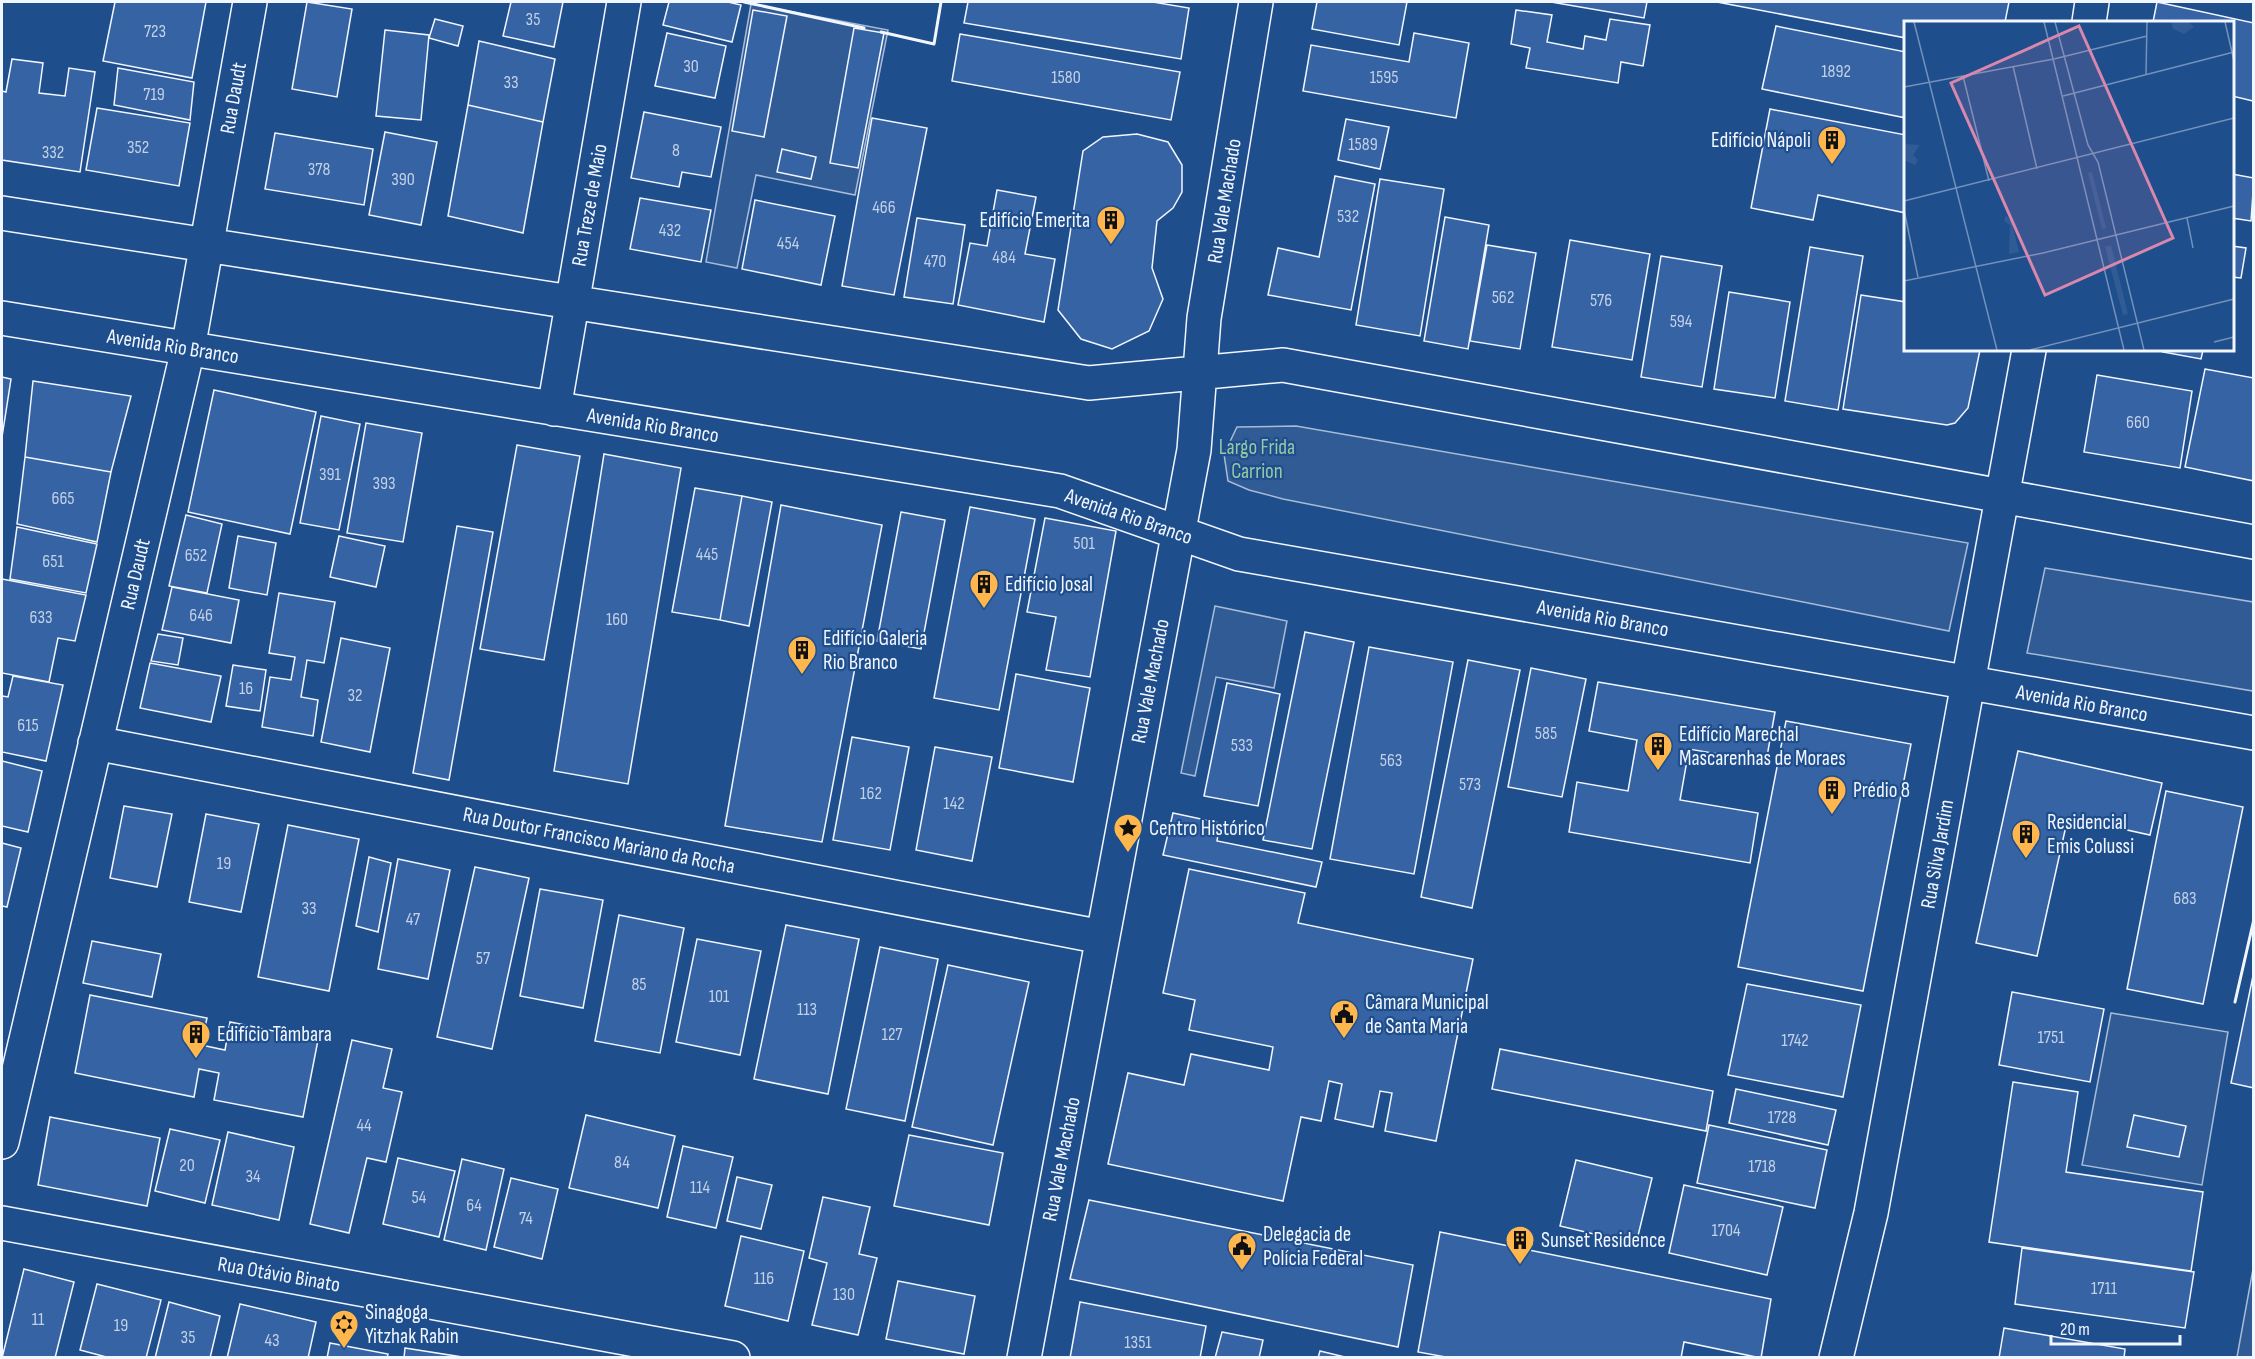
<svg xmlns="http://www.w3.org/2000/svg" width="2255" height="1359" viewBox="0 0 2255 1359" font-family="'Sofia Sans Condensed',sans-serif">
<style>
.built{fill:#305b95;stroke:#a8bbd7;stroke-width:1.5}
.building{fill:#3563a3;stroke:#f2f6ff;stroke-width:1.5}
.lines{fill:none;stroke-linecap:round;stroke-linejoin:round}
.minor-casing{stroke:#f2f6ff;stroke-width:36}
.minor{stroke:#1f4e8c;stroke-width:33}
.wall{stroke:#f2f6ff;stroke-width:3}
.labels{text-anchor:middle;stroke-width:4.5;stroke-linejoin:round;paint-order:stroke}
.number-label{font-size:18px;fill:#c3d1e8}
.street-label{font-size:21px;fill:#f2f6ff;stroke:#1f4e8c}
.poi-label{font-size:21px;fill:#f2f6ff;stroke:#1f4e8c;text-anchor:start}
.park-label{font-size:21px;fill:#97c8a6;stroke:#1f4e8c}
.inset-road{fill:none;stroke:#7391ba;stroke-width:1.5}
.view{fill:#da87ad;fill-opacity:0.15;stroke:#da87ad;stroke-width:3}
.inset-edge{fill:none;stroke:#f2f6ff;stroke-width:3}
</style>
<rect width="100%" height="100%" fill="#1f4e8c"/>
<!-- built -->
<path class="built" d="M751,4L888,30L855,195L756,175L737,268L706,262Z
M1296,426L1968,543L1949,631L1283,499L1249,490L1228,481L1224,454L1237,427Z
M2045,568L2253,602V691L2027,653Z
M1215,606L1287,621L1274,688L1216,677L1195,776L1181,773Z
M2111,1013L2228,1032L2202,1185L2082,1165Z
M2253,1269V1357H2237Z"/>
<!-- building -->
<path class="building" d="M115,2H206L192,78L103,61Z
M307,2L352,9L337,97L292,89Z
M511,2H563L554,47L503,36Z
M669,2H728L741,5L732,42L663,25Z
M968,2H1153L1189,8L1181,59L964,23Z
M1317,2H1407L1399,45L1312,29Z
M1551,2H1647L1644,18Z
M1717,2H2009L2005,22H1906V38Z
M2157,2L2254,23L2253,101L2232,96V22H2153Z
M753,10L787,16L764,137L732,131Z
M1516,10L1552,15L1547,42L1583,49L1585,36L1606,40L1610,19L1650,25L1643,66L1621,62L1618,83L1526,68L1530,48L1511,44Z
M435,19L463,26L458,46L429,38Z
M1776,26L1906,52V118L1762,89Z
M854,28L884,33L858,168L830,163Z
M385,30L429,35L421,120L376,116Z
M667,33L726,46L715,98L655,86Z
M1414,33L1469,43L1456,118L1303,91L1311,45L1409,62Z
M960,34L1180,72L1171,120L952,81Z
M479,41L555,59L543,122L468,105Z
M12,59L43,63L39,93L65,96L69,68L95,72L80,172L2,160V91L6,92Z
M118,68L194,82L190,120L114,105Z
M468,105L543,122L523,233L448,216Z
M97,108L190,123L179,186L86,170Z
M1770,109L1906,135V213L1818,195L1813,220L1751,208Z
M644,112L721,127L711,177L682,172L679,187L631,178Z
M872,118L927,128L894,295L842,286Z
M1346,119L1389,127L1380,169L1338,160Z
M385,132L437,142L421,225L369,215Z
M275,133L373,149L364,205L265,189Z
M1137,134L1168,142L1182,165V192L1173,208L1157,221L1152,268L1163,299L1149,331L1112,349L1081,339L1058,310L1083,151L1103,137Z
M782,149L816,157L811,179L777,172Z
M2232,174L2254,178L2251,221L2232,218Z
M1335,176L1375,184L1351,310L1268,295L1278,248L1319,257Z
M1380,179L1444,189L1420,336L1356,325Z
M997,190L1036,197L1025,254L1055,259L1044,322L958,305L970,243L987,246Z
M640,198L711,210L701,262L630,249Z
M755,200L835,216L821,285L742,269Z
M1445,217L1489,225L1468,349L1424,341Z
M917,218L965,225L953,304L904,297Z
M1570,240L1650,254L1632,360L1552,347Z
M1487,245L1536,253L1520,349L1470,341Z
M2232,246L2246,248L2241,278L2232,277Z
M1810,247L1863,256L1838,410L1785,401Z
M1661,256L1722,266L1702,387L1641,377Z
M1729,292L1790,302L1775,398L1714,389Z
M1861,295L1906,302V350H1980L1968,408L1955,423L1947,425L1843,409Z
M2164,350H2203L2201,359L2163,352Z
M2205,369L2254,378V481L2185,467Z
M2097,375L2192,391L2180,468L2084,452Z
M2,377L11,379L2,437Z
M33,381L131,396L111,472L25,457Z
M214,390L316,412L290,534L188,512Z
M321,416L360,424L339,530L300,523Z
M366,423L422,433L403,542L347,533Z
M517,445L580,456L544,660L480,649Z
M604,454L681,468L628,784L554,771Z
M25,457L111,472L97,542L17,524Z
M695,488L742,496L720,620L672,612Z
M742,496L772,502L749,626L720,620Z
M781,505L882,525L822,842L725,826Z
M970,507L1035,519L999,710L934,698Z
M901,512L945,520L921,649L877,641Z
M186,515L222,524L207,593L169,586Z
M1045,518L1116,531L1090,677L1046,670L1056,617L1027,612Z
M457,526L493,532L449,780L413,773Z
M17,527L97,544L86,593L10,579Z
M238,536L276,543L267,595L229,588Z
M339,536L385,546L376,587L330,577Z
M2,579L86,595L75,641L58,638L49,682L2,673Z
M172,587L239,600L231,643L162,630Z
M279,593L335,602L324,663L307,660L301,697L318,700L313,736L262,727L270,677L291,680L295,657L269,653Z
M1305,632L1354,642L1312,849L1263,840Z
M158,634L183,638L178,665L151,661Z
M341,638L390,648L370,752L321,742Z
M1369,647L1453,662L1414,874L1330,859Z
M1468,660L1520,670L1472,908L1421,897Z
M150,663L221,676L211,722L140,708Z
M233,665L266,670L260,711L226,706Z
M1531,668L1586,679L1562,797L1508,787Z
M1016,674L1090,688L1073,782L999,768Z
M13,676L63,685L46,761L2,752V696L8,697Z
M1598,682L1775,712L1766,762L1689,749L1680,800L1758,813L1750,863L1569,832L1577,782L1628,791L1637,740L1589,731Z
M1227,683L1280,694L1258,806L1204,796Z
M1786,721L1911,744L1863,991L1738,967Z
M852,737L909,747L890,850L833,840Z
M935,747L992,757L972,861L916,850Z
M2018,751L2162,783L2150,835L2068,817L2037,956L1976,943Z
M2,761L42,771L28,832L2,826Z
M2166,791L2243,807L2203,1004L2127,989Z
M124,806L172,814L157,887L110,878Z
M1173,813L1220,823L1217,841L1322,862L1316,887L1163,855Z
M206,814L259,824L241,912L189,902Z
M288,825L359,839L329,991L258,977Z
M2,843L21,848L7,907L2,906Z
M369,857L391,863L378,932L356,926Z
M398,859L450,870L428,979L378,969Z
M475,867L529,878L492,1049L437,1037Z
M1189,869L1305,893L1298,923L1473,959L1436,1141L1385,1131L1392,1093L1380,1091L1373,1127L1335,1119L1342,1084L1329,1081L1321,1121L1301,1117L1283,1201L1108,1164L1128,1073L1184,1085L1191,1054L1269,1070L1273,1047L1189,1030L1195,1000L1163,993Z
M540,889L603,900L583,1008L520,996Z
M619,915L684,928L660,1053L595,1041Z
M786,925L859,939L828,1094L754,1079Z
M697,939L761,951L740,1055L676,1042Z
M92,941L161,954L152,997L83,983Z
M880,947L938,959L905,1121L846,1109Z
M948,965L1029,982L993,1145L912,1127Z
M2254,971V1088L2231,1083Z
M1747,984L1861,1005L1843,1097L1728,1075Z
M2012,992L2104,1009L2090,1082L1999,1065Z
M90,995L207,1018L201,1045L225,1050L230,1022L318,1040L303,1117L214,1100L219,1073L199,1069L194,1097L75,1073Z
M352,1040L392,1049L383,1088L402,1092L386,1162L367,1158L349,1233L310,1224Z
M1500,1049L1713,1091L1706,1131L1492,1089Z
M2013,1082L2078,1092L2066,1172L2203,1192L2191,1271L1989,1242Z
M1736,1089L1836,1110L1828,1145L1729,1123Z
M586,1115L675,1136L658,1208L569,1188Z
M2134,1115L2186,1126L2179,1157L2127,1147Z
M50,1117L160,1138L147,1206L38,1185Z
M1709,1125L1827,1150L1815,1208L1697,1183Z
M170,1129L220,1140L205,1203L155,1191Z
M228,1132L294,1147L279,1220L212,1205Z
M909,1135L1003,1153L989,1225L894,1206Z
M683,1146L733,1157L716,1228L667,1217Z
M398,1158L455,1171L439,1237L383,1224Z
M462,1159L504,1169L486,1250L444,1240Z
M1576,1160L1652,1178L1636,1244L1560,1226Z
M737,1177L772,1185L761,1229L727,1221Z
M511,1178L558,1189L542,1259L494,1247Z
M1684,1185L1783,1207L1767,1275L1669,1253Z
M823,1197L870,1207L859,1254L877,1258L858,1335L812,1325L827,1263L809,1258Z
M1089,1200L1413,1265L1398,1347L1070,1279Z
M1440,1232L1771,1299L1761,1358L1684,1342L1681,1358H1451L1418,1352Z
M741,1236L804,1251L788,1321L725,1306Z
M2022,1248L2194,1272L2185,1328L2015,1304Z
M24,1269L74,1282L55,1358H2Z
M898,1281L975,1296L964,1354L886,1339Z
M97,1284L161,1300L146,1358H110L80,1350Z
M169,1302L220,1316L210,1358H155Z
M1080,1302L1206,1326L1200,1358H1070Z
M240,1304L316,1322L308,1358H227Z
M2004,1328L2125,1349L2124,1358H1999Z
M1222,1332L1263,1340L1259,1358H1215Z
M330,1343L388,1354L387,1358H327Z
M405,1348L462,1357V1358H404Z
M1320,1351L1349,1358H1318Z"/>
<g class="lines">
<!-- minor casing -->
<g class="minor-casing">
<path id="minor" d="M2089,22L2092,2
M2,213L1089,383L1283,365L2254,542
M2,318L1060,491L1239,554L2254,733
M554,409L624,2
M95,743L1102,937
M2,1142L188,349L250,2
M2,1223L733,1358
M1024,1358L1194,450L1204,318L1256,2
M1836,1358L1871,1213L2029,350"/>
</g>
<!-- minor -->
<use href="#minor" class="minor"/>
<!-- wall -->
<path class="wall" d="M744,2L864,28
M881,32L934,44L941,2
M2235,1002L2254,919"/>
</g>
<!-- icons -->
<defs>
<g id="building-pin" transform="scale(1.5)"><path d="M0 17L-7.5 6A9.5 9.5 0 1 1 7.5 6Z" fill="#ffb74d" stroke="#1f4e8c"/><path d="M-4-6H4V6H1V3H-1V6H-4ZM-2.5-4.3h1.7v1.8h-1.7ZM.8-4.3h1.7v1.8H.8ZM-2.5-1h1.7V.8h-1.7ZM.8-1h1.7V.8H.8Z" fill="#111"/></g>
<g id="sight-pin" transform="scale(1.5)"><path d="M0 17L-7.5 6A9.5 9.5 0 1 1 7.5 6Z" fill="#ffb74d" stroke="#1f4e8c"/><path d="M0-6L1.8-2.2L6-1.7L2.9 1.2L3.7 5.4L0 3.3L-3.7 5.4L-2.9 1.2L-6-1.7L-1.8-2.2Z" fill="#111"/></g>
<g id="civic-pin" transform="scale(1.5)"><path d="M0 17L-7.5 6A9.5 9.5 0 1 1 7.5 6Z" fill="#ffb74d" stroke="#1f4e8c"/><path d="M-.6-6.5H3V-4.5H.6V-3L4-1V1h2V6H-6V1h2V-1L-.6-3ZM-1.2 2.5V6h2.4V2.5Z" fill="#111"/></g>
<g id="synagogue-pin" transform="scale(1.5)"><path d="M0 17L-7.5 6A9.5 9.5 0 1 1 7.5 6Z" fill="#ffb74d" stroke="#1f4e8c"/><path d="M0-6.5L5.6 3.2H-5.6ZM0 6.5L5.6-3.2H-5.6Z" fill="#111"/></g>
</defs>
<g fill-rule="evenodd">
<use href="#building-pin" x="1832" y="140"/>
<use href="#building-pin" x="1111" y="220"/>
<use href="#building-pin" x="984" y="584"/>
<use href="#building-pin" x="802" y="650"/>
<use href="#building-pin" x="1658" y="746"/>
<use href="#building-pin" x="1832" y="790"/>
<use href="#sight-pin" x="1128" y="828"/>
<use href="#building-pin" x="2026" y="834"/>
<use href="#civic-pin" x="1344" y="1014"/>
<use href="#building-pin" x="196" y="1034"/>
<use href="#building-pin" x="1520" y="1240"/>
<use href="#civic-pin" x="1242" y="1246"/>
<use href="#synagogue-pin" x="344" y="1324"/>
</g>
<g class="labels">
<!-- number labels -->
<g class="number-label">
<text x="533" y="25">35</text>
<text x="155" y="37">723</text>
<text x="691" y="72">30</text>
<text x="1836" y="77">1892</text>
<text x="1066" y="83">1580</text>
<text x="1384" y="83">1595</text>
<text x="511" y="88">33</text>
<text x="154" y="100">719</text>
<text x="1363" y="150">1589</text>
<text x="138" y="153">352</text>
<text x="676" y="156">8</text>
<text x="53" y="158">332</text>
<text x="319" y="175">378</text>
<text x="403" y="185">390</text>
<text x="884" y="213">466</text>
<text x="1348" y="222">532</text>
<text x="670" y="236">432</text>
<text x="788" y="249">454</text>
<text x="1004" y="263">484</text>
<text x="935" y="267">470</text>
<text x="1503" y="303">562</text>
<text x="1601" y="306">576</text>
<text x="1681" y="327">594</text>
<text x="2138" y="428">660</text>
<text x="330" y="480">391</text>
<text x="384" y="489">393</text>
<text x="63" y="504">665</text>
<text x="1084" y="549">501</text>
<text x="707" y="560">445</text>
<text x="196" y="561">652</text>
<text x="53" y="567">651</text>
<text x="201" y="621">646</text>
<text x="41" y="623">633</text>
<text x="617" y="625">160</text>
<text x="246" y="694">16</text>
<text x="355" y="701">32</text>
<text x="28" y="731">615</text>
<text x="1546" y="739">585</text>
<text x="1242" y="751">533</text>
<text x="1391" y="766">563</text>
<text x="1470" y="790">573</text>
<text x="871" y="799">162</text>
<text x="954" y="809">142</text>
<text x="224" y="869">19</text>
<text x="2185" y="904">683</text>
<text x="309" y="914">33</text>
<text x="413" y="925">47</text>
<text x="483" y="964">57</text>
<text x="639" y="990">85</text>
<text x="719" y="1002">101</text>
<text x="807" y="1015">113</text>
<text x="892" y="1040">127</text>
<text x="2051" y="1043">1751</text>
<text x="1795" y="1046">1742</text>
<text x="1782" y="1123">1728</text>
<text x="364" y="1131">44</text>
<text x="622" y="1168">84</text>
<text x="187" y="1171">20</text>
<text x="1762" y="1172">1718</text>
<text x="253" y="1182">34</text>
<text x="700" y="1193">114</text>
<text x="419" y="1203">54</text>
<text x="474" y="1211">64</text>
<text x="526" y="1224">74</text>
<text x="1726" y="1236">1704</text>
<text x="764" y="1284">116</text>
<text x="2104" y="1294">1711</text>
<text x="844" y="1300">130</text>
<text x="38" y="1325">11</text>
<text x="121" y="1331">19</text>
<text x="188" y="1343">35</text>
<text x="272" y="1346">43</text>
<text x="1138" y="1348">1351</text>
</g>
<!-- street labels -->
<g class="street-label">
<text transform="translate(233 98) rotate(-80)" y="7">Rua Daudt</text>
<text transform="translate(1224 201) rotate(-81)" y="7">Rua Vale Machado</text>
<text transform="translate(589 205) rotate(-80)" y="7">Rua Treze de Maio</text>
<text transform="translate(173 346) rotate(9)" y="7">Avenida Rio Branco</text>
<text transform="translate(653 425) rotate(9)" y="7">Avenida Rio Branco</text>
<text transform="translate(1129 516) rotate(19)" y="7">Avenida Rio Branco</text>
<text transform="translate(135 574) rotate(-77)" y="7">Rua Daudt</text>
<text transform="translate(1603 618) rotate(10)" y="7">Avenida Rio Branco</text>
<text transform="translate(1150 681) rotate(-79)" y="7">Rua Vale Machado</text>
<text transform="translate(2082 703) rotate(10)" y="7">Avenida Rio Branco</text>
<text transform="translate(599 840) rotate(11)" y="7">Rua Doutor Francisco Mariano da Rocha</text>
<text transform="translate(1937 854) rotate(-80)" y="7">Rua Silva Jardim</text>
<text transform="translate(1061 1159) rotate(-79)" y="7">Rua Vale Machado</text>
<text transform="translate(279 1274) rotate(10)" y="7">Rua Otávio Binato</text>
</g>
<!-- poi labels -->
<g class="poi-label">
<text x="1811" y="147" text-anchor="end">Edifício Nápoli</text>
<text x="1090" y="227" text-anchor="end">Edifício Emerita</text>
<text x="1005" y="591">Edifício Josal</text>
<text x="823" y="645">Edifício Galeria<tspan x="823" dy="24">Rio Branco</tspan></text>
<text x="1679" y="741">Edifício Marechal<tspan x="1679" dy="24">Mascarenhas de Moraes</tspan></text>
<text x="1853" y="797">Prédio 8</text>
<text x="2047" y="829">Residencial<tspan x="2047" dy="24">Emis Colussi</tspan></text>
<text x="1149" y="835">Centro Histórico</text>
<text x="1365" y="1009">Câmara Municipal<tspan x="1365" dy="24">de Santa Maria</tspan></text>
<text x="217" y="1041">Edifício Tâmbara</text>
<text x="1263" y="1241">Delegacia de<tspan x="1263" dy="24">Polícia Federal</tspan></text>
<text x="1541" y="1247">Sunset Residence</text>
<text x="365" y="1319">Sinagoga<tspan x="365" dy="24">Yitzhak Rabin</tspan></text>
</g>
<!-- park labels -->
<g class="park-label">
<text x="1257" y="454">Largo Frida<tspan x="1257" dy="24">Carrion</tspan></text>
</g>
</g>
<!-- overview -->
<g transform="translate(1904 21)">
<rect width="330" height="330" fill="#1f4e8c"/>
<path d="M267,1H285L290,6L280,13L269,8ZM0,114L2,123L16,124L9,134L14,139L11,144L0,139ZM188,151L202,207L198,208L184,152ZM102,194L108,202L115,231L105,233L106,204L100,200ZM207,224L224,293L219,294L201,226Z" fill="#305b95"/>
<path class="inset-road" d="M10,1L93,329M140,1L220,329M151,1L184,124L194,141L240,329M321,1L330,40M109,45L133,148M242,54L243,1M59,55L85,160M0,66L150,38L243,15M159,75L330,31M0,180L330,97M0,189L14,256M283,197L289,227M0,260L139,232L330,185M310,321L330,316M126,329L330,278"/>
<path class="view" d="M175,5L269,217L141,274L47,62Z"/>
<rect width="330" height="330" class="inset-edge"/>
</g>
<!-- border -->
<rect width="2255" height="1359" fill="none" stroke="#f2f6ff" stroke-width="6"/>
<!-- scale -->
<path d="M2051 1335v9h129v-9" fill="none" stroke="#f2f6ff" stroke-width="3"/>
<text x="2060" y="1335" font-size="18" fill="#f2f6ff" stroke="#1f4e8c" stroke-width="4.5" paint-order="stroke">20 m</text>
</svg>
